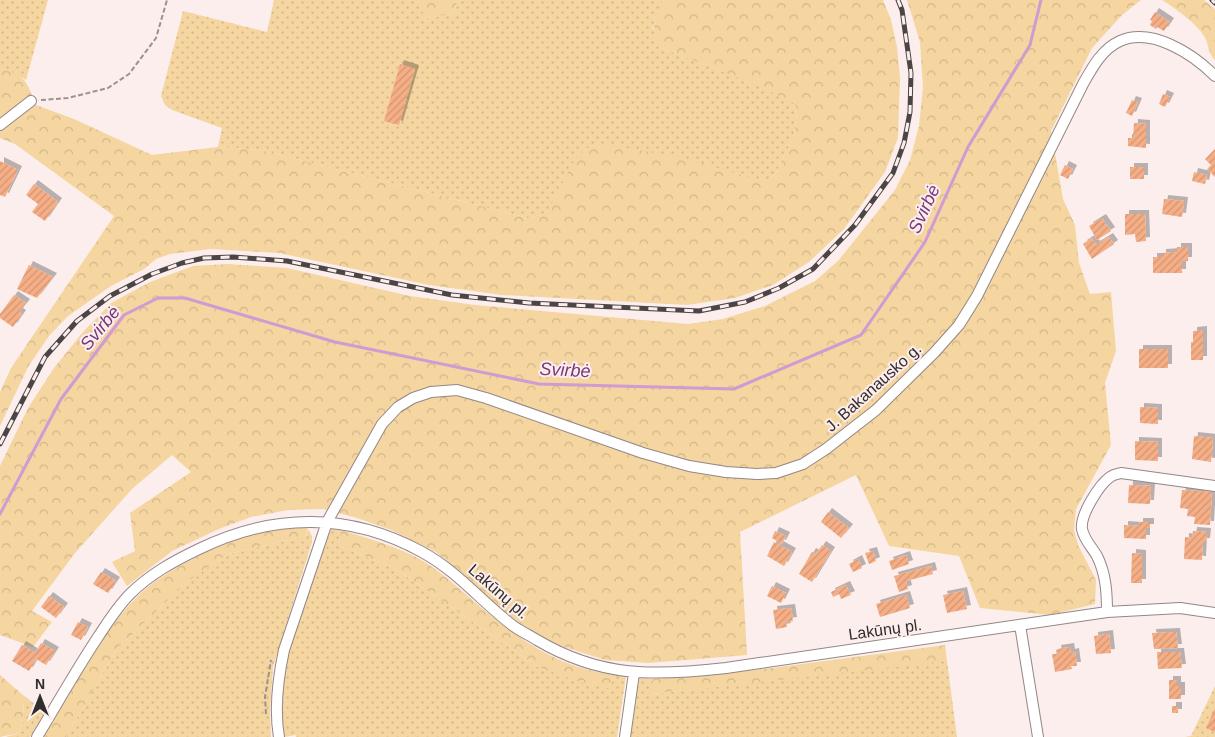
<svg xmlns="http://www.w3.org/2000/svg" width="1215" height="737" viewBox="0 0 1215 737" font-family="Helvetica,sans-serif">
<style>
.grass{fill:url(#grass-dots)}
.forest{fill:url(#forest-crowns)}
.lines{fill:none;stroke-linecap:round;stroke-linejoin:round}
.stream{stroke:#d09ad3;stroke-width:3}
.building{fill:url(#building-hatch);filter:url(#shadow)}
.street-casing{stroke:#938786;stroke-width:12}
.path{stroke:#9b9190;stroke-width:2;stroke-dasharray:5 2.5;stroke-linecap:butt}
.street{stroke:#fff;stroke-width:10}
.rail-casing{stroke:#4b4545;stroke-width:5}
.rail{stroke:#fceeed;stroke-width:3;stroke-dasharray:9;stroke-linecap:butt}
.labels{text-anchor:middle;stroke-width:4;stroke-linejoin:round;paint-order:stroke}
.street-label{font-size:16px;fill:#322d2d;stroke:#fceeed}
.water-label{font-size:18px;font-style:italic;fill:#78387d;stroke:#fceeed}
</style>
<defs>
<pattern id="grass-dots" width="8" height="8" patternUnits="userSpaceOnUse" patternTransform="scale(1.25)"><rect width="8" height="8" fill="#f5d5a0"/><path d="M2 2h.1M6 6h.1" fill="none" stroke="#d2b78a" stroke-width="1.8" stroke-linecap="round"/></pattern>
<pattern id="forest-crowns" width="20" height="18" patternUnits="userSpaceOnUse" patternTransform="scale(1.25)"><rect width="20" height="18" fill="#f5d5a0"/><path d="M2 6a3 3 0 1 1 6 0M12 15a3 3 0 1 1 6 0" fill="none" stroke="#d2b78a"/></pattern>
<pattern id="building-hatch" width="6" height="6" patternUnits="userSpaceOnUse" patternTransform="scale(1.25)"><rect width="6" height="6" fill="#f5ae85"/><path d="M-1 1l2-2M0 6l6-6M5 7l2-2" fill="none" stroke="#d29673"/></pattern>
<filter id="shadow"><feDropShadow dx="4" dy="-4" stdDeviation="0" flood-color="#0004"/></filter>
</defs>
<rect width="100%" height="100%" fill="#fceeed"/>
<!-- grass -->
<path class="grass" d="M0,0H48L26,80L9,71L0,69Z
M274,0H417L426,18L453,14L458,0H663L653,28L659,47L765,88L795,103L797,112L794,136L775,175L768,180H759L587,148L576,159L548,211L538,217L528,218L261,150L218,147L222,128L172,110L165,105L161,96L183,11L267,32Z
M308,529L312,536V542L273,667L270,711L271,737H66L116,650L188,581L228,554L298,538H305Z
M331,529L341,530L339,546L394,568L538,667L608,688L616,675L626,676L617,737H296V735L284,737L281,694L284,670L292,641Z
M945,660L947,661L957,737H630L638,678L653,679L652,694Z
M1215,686V737H1185L1191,736Z
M23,695L45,712L30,737H6L19,733L24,720Z"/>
<!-- forest -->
<path class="forest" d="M417,0H458L453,14L426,18Z
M663,0H883L891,20L897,47L900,78L898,138L885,172L844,229L809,262L773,285L735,298L687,305L502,295L429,285L279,253L211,249L170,254L156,259L144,269L111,286L68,316L49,336L28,367L0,426V392L11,368L114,216L15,144L0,138V69C26,74 27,83 36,105L74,119L152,155L218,147L261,150L528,218L538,217L548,211L575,159L587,148L604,144L684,158L759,180H768L775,175L794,136L797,112L795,104L764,88L659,47C648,31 657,17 663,0Z
M907,0H1141L1122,15L1092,48L1051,131L1063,199L1075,225L1079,263L1090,294L1111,292L1116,351L1105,383L1111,445L1076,509L1074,530L1078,545L1096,580L1095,604L1051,615L980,608L959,556L889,546L856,475L740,532L747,655L649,663L605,660L552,643L511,617L436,552L391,530L357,518L323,509L288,510L251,517L219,529L172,551L127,586L112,562L135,551L130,513L191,472L172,455L132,489L75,553L32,611L52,622L33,647L0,635V466L28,408L54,368L83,332L111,303L150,282L193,266L228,264L287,268L410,296L475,305L688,324L723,319L765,306L815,281L838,261L895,190L910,160L919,126L923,87L920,42Z
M1162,0H1204L1215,9V60C1208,54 1209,44 1204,36C1195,22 1176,9 1162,0Z
M308,526L305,538H298L228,554L188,581L116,650L66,737H44C71,690 97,637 136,598C151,582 170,571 189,561C200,556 211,548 223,544C250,533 279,528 308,526Z
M341,530C367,538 400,547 423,561C447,576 467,596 488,613C528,646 564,669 616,675L608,688L583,683L538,667L394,568L339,546Z
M945,645L947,661L651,694L653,679L772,668Z
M0,675L23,695L24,720L19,733L0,737Z"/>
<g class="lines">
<!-- stream -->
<path class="stream" d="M0,514L61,399L124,315L158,298H185L335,342L539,384L734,389L861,335L925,242L968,147L1030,45L1041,0"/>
</g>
<!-- building -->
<path class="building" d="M1155,12L1170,22L1164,31L1157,27L1156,29L1150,25L1152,21L1150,20Z
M400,64L415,69L399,125L384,121Z
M1163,94L1170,97L1165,107L1159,104Z
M1132,100L1138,102L1132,116L1126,113Z
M1134,123L1146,124V148L1128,146V138H1133Z
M1215,149V177L1207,169L1211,165L1205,159Z
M0,161L18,170L5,197L0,195Z
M1065,165L1073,169L1068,179L1060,175Z
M1130,167H1144V179H1130Z
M1194,172L1207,175L1205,184L1192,181Z
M34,184L58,202L45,221L32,212L38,204L26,195Z
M1164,199L1184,201L1182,217L1162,214Z
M1125,214H1145L1146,241L1136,242L1135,234L1125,235Z
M1102,218L1111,231L1097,240L1089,226Z
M1109,237L1114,244L1092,259L1083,244L1092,238L1096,245Z
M1177,247H1188V261H1182V273H1153V257H1162V253L1177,252Z
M29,265L53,277L37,298L17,289Z
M14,295L26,303L19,312L22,314L13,327L0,318V314Z
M1203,330V360H1191V342H1193V331Z
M1139,349H1168V368H1139Z
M1140,407L1158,408V424L1140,423Z
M1194,436L1213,438L1211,462L1192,459Z
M1135,441L1158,442V461L1135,460Z
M1129,485L1151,486L1150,504L1128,503Z
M1182,490L1212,492L1210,525L1194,524L1195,517L1187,516L1188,509L1180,508Z
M828,512L849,528L841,538L821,522Z
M1139,522H1150V528H1146V539L1124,538V525L1139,526Z
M775,531L786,536L782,544L772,538Z
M1193,531L1207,532L1206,542H1203L1202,560L1184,559L1185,537L1192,538Z
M774,542L792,552L784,566L767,556Z
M822,545L831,551L812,582L799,574L812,552L816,554Z
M873,551L876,561L869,564L865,553Z
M1132,553L1142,554V583H1131Z
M906,555L909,564L892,570L889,561Z
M858,559L862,568L853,572L849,564Z
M931,566L933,574L906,581L908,589L899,592L894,576Z
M101,572L116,581L108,593L93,584Z
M846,585L851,595L841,599L839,594L833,597L831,592Z
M772,586L786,593L781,603L767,596Z
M963,591L967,609L947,613L943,595Z
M906,595L910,608L880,617L876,604Z
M49,596L64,607L56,618L41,607Z
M791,608L793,621L786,622L787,627L776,629L773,610Z
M78,622L88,627L81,640L71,635Z
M1176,632L1178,648L1154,649L1152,633Z
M1109,634L1111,653L1096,654L1094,636Z
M41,643L55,651L46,665L36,659L29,671L12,661L22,645L35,653Z
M1070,647L1071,653L1075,652L1077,666H1071L1072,669L1055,672L1052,654H1058L1057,649Z
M1157,652H1180L1182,668L1158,669Z
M1169,680H1177V686H1181V699H1169Z
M1172,706H1178V713H1172Z
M1215,708V732L1206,728Z"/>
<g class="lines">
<!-- street casing -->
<g class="street-casing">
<path id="street" d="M0,125L31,101
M1107,612C1107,593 1106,574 1097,556C1092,547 1084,540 1082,529C1080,515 1099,485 1110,477C1114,474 1117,474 1121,473L1215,486
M1020,625L1038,737
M37,737C57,704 76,670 98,637C108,622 117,607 130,594C150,574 174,561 199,549C273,513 349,512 422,552C457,571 481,601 512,625C520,631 529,635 537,640C601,678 655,676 726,668L1107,612L1180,608L1215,613
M279,737C274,708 278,678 284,650L327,522L382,424L398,407L413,398L431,392L457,390L486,398L643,453L689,466L726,472L757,474L776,473L803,464L826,449L876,410L934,353L959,325L977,296L1083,84C1092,68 1102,49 1120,41C1152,27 1193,54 1215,76
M625,737L634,673"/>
</g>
<!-- path -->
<path class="path" d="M41,100L68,98L108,88L129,74L156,38L167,0
M266,714L265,697L271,660"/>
<!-- street -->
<use href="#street" class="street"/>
<!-- rail casing -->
<g class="rail-casing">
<path id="rail" d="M1212,0L1215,3
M0,444L45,357L77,321L110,296L152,274L182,263L204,258L233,257L287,261L452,295L529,303L699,311L745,302L779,288L813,269L855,225L893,173L904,143L910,112L911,73L902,10L898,0"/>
</g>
<!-- rail -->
<use href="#rail" class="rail"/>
</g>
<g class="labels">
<!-- street labels -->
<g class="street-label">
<text transform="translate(873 387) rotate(-42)" y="6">J. Bakanausko g.</text>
<text transform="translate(499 591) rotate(41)" y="6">Lakūnų pl.</text>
<text transform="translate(885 629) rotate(-8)" y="6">Lakūnų pl.</text>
</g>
<!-- water labels -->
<g class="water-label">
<text transform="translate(924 209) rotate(-65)" y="6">Svirbė</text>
<text transform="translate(100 328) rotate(-50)" y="6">Svirbė</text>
<text transform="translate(565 370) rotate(3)" y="6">Svirbė</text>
</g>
</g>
<!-- north arrow -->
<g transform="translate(40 697)" stroke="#fceeed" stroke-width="4" paint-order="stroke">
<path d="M0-4L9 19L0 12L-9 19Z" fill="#322d2d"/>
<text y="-8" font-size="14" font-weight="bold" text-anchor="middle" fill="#322d2d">N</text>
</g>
</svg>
